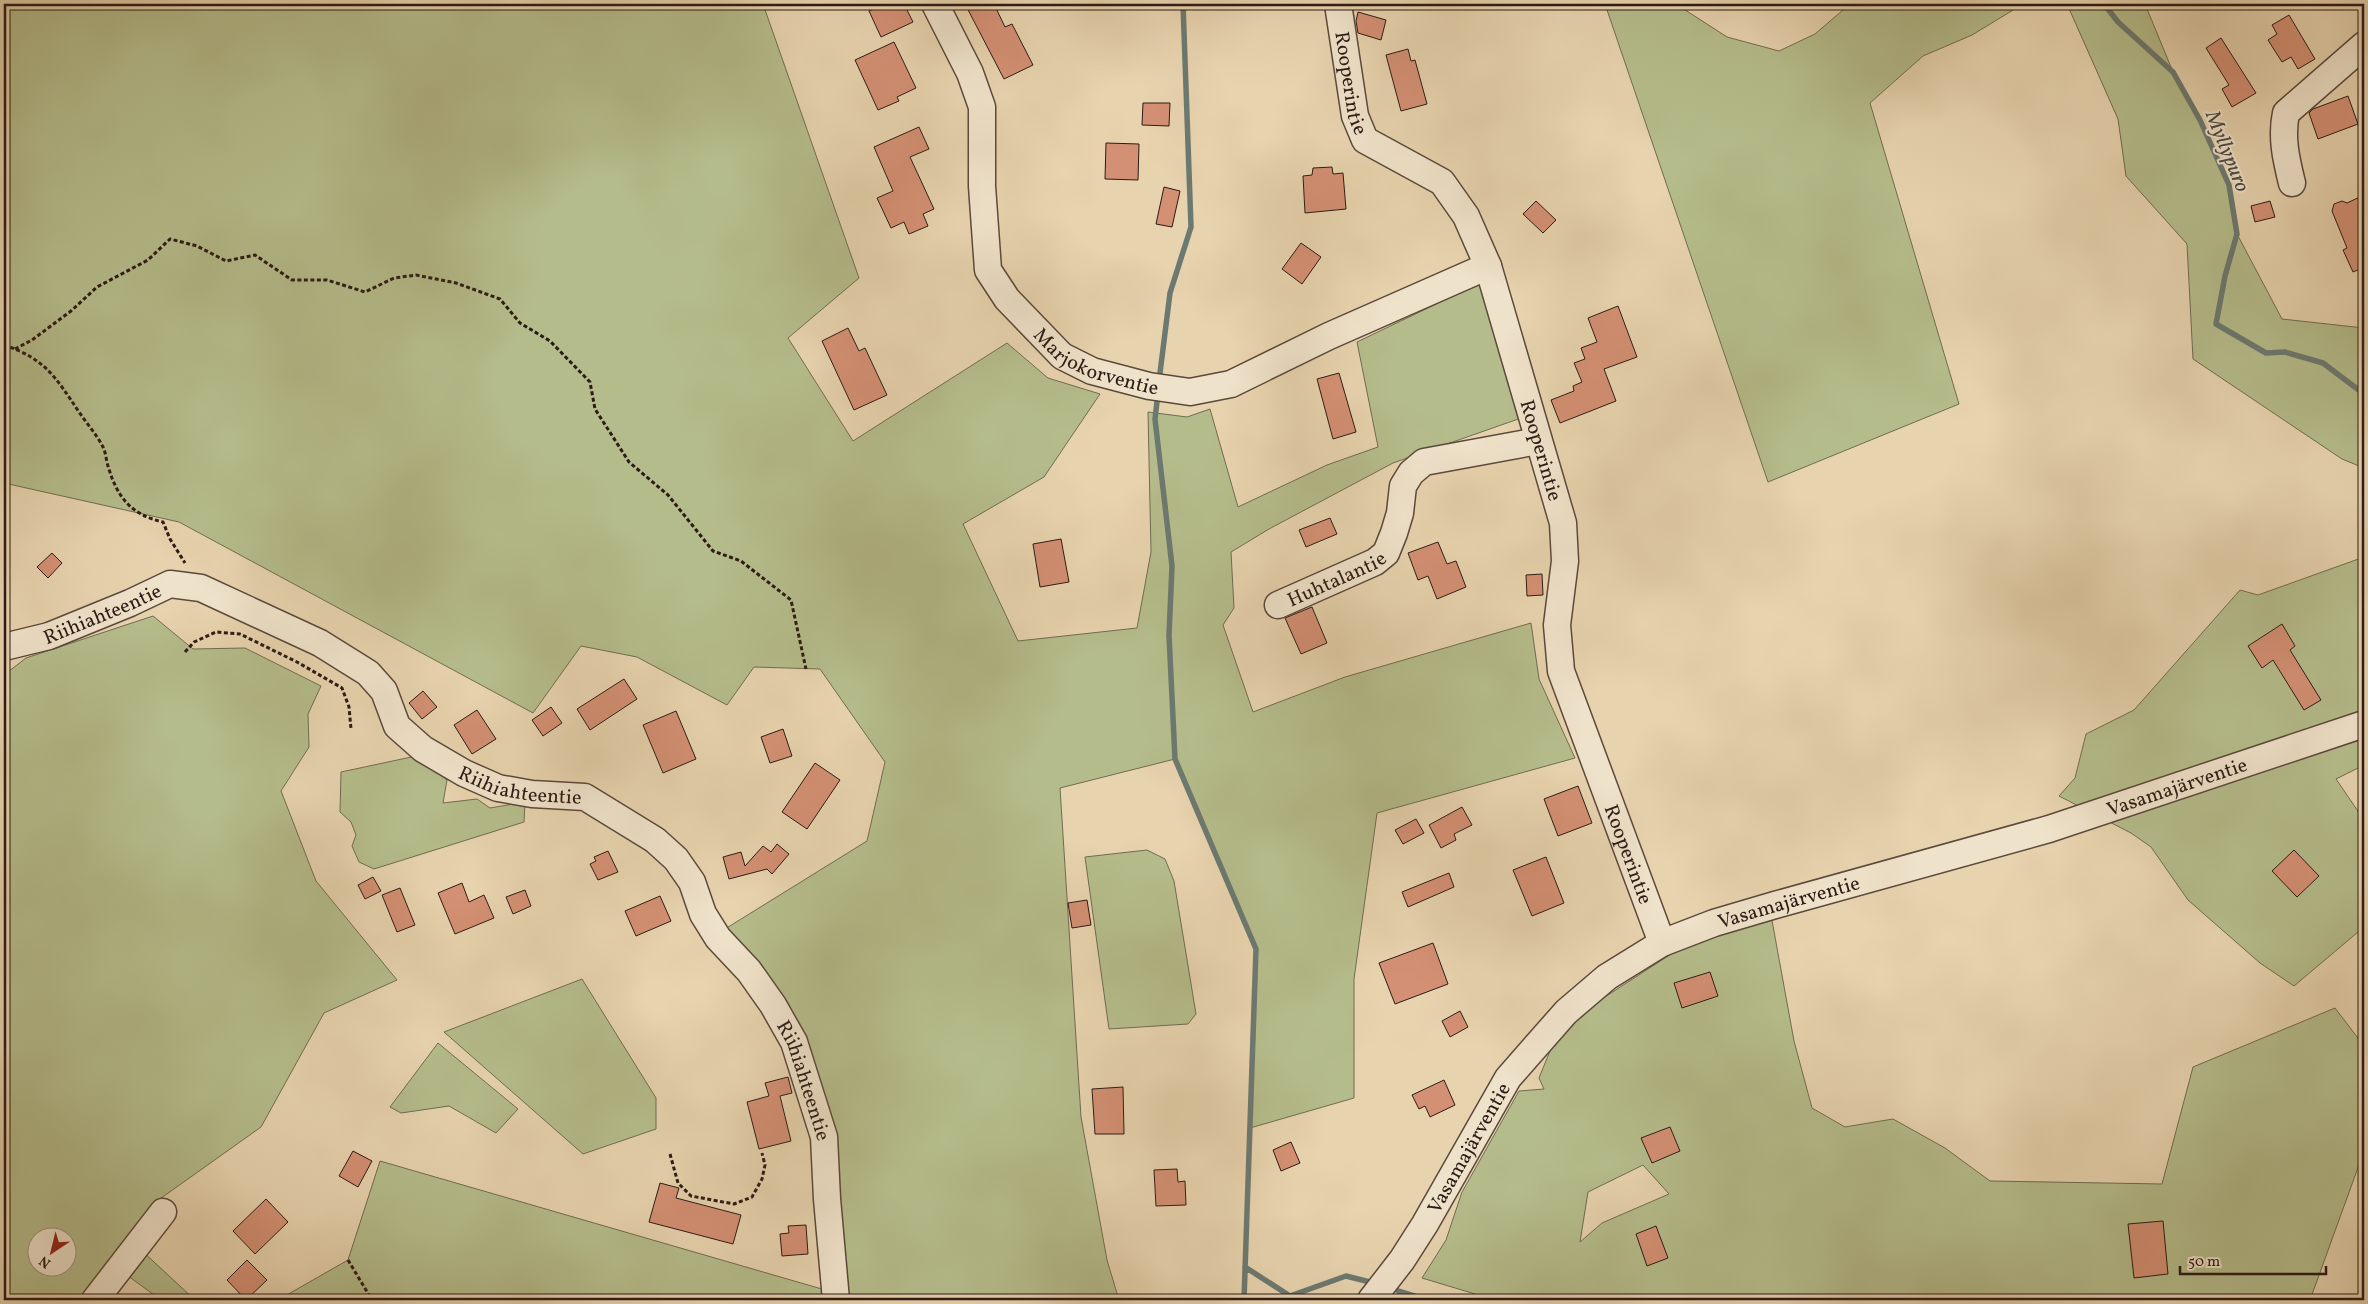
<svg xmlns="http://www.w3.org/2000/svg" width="2368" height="1304" viewBox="0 0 2368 1304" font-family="Vollkorn,serif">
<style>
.green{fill:#b5bc8b;stroke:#706c50;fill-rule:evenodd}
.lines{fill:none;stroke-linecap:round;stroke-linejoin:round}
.stream{stroke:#6c7971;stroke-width:5.5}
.building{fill:#d49074;stroke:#2c1b15}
.minor-casing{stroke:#5b493b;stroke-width:29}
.path{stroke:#2c1b15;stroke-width:3;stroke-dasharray:4 2.5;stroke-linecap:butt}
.minor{stroke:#efe2ca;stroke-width:26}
.labels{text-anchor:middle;stroke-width:4;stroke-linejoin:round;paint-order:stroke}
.street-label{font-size:20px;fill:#2c1b15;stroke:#efe2ca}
.water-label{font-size:21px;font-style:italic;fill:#4c4a43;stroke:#efe2ca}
</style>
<rect width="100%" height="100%" fill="#e7d3ae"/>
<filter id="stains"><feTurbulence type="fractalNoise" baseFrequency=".004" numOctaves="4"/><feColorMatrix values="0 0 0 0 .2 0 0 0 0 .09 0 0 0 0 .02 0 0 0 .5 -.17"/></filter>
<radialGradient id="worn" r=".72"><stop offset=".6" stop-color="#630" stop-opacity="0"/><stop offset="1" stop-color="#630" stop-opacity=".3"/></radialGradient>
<!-- green -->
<path class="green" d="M4,4H763L859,278L788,338L853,441L1007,343L1048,378L1100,394L1044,477L963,524L1018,641L1137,628L1151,552L1148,412L1187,417L1210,409L1238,507L1327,465L1378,447L1357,342L1480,283L1524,417L1393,463L1269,529L1231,552L1234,608L1223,625L1253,712L1345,677L1531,623L1539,679L1575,758L1377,813L1354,979V1098L1250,1128L1256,949L1175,759L1060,788L1081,1117L1107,1260L1119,1300H278L348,1260L380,1161L846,1296L835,1137L725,929L867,841L885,762L820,669L754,667L727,705L637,657L581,646L533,713L179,522L4,483Z
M1605,4H1676L1727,37L1779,51L1815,34L1850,4H2023L1972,35L1923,56L1870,103L1959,404L1768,482Z
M2067,4H2145L2173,72L2200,120L2229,185L2237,234L2282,319L2364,328V468L2342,459L2193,359L2187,244L2126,176L2118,119Z
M2364,557V765L2336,779L2364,820V927L2294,986L2260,963L2188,900L2151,847L2131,833L2059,796L2075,778L2086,734L2134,710L2240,590L2258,595Z
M153,616L193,649L245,648L321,686L308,714L309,747L281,791L316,881L397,980L324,1013L261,1127L157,1201L83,1300H4V675L26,658ZM38,1236H68V1266H38Z
M416,756L447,780L443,803L477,799L490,808L525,802L524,822L374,869L359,862L352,846L356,835L351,822L340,812L341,772Z
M1147,850L1165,859L1174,881L1196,1014L1188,1024L1109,1029L1085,857Z
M1771,915L1794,1041L1812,1108L1845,1127L1893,1119L1945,1148L1990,1181L2162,1184L2193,1067L2335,1008L2364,1046V1151L2310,1300H1495L1422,1278L1446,1240L1462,1192L1519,1091L1544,1089L1539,1078L1554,1041L1577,1015L1679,949ZM1643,1165L1669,1194L1602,1223L1580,1242L1588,1192Z
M582,979L656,1098V1129L583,1154L444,1032Z
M438,1043L518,1109L496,1133L449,1106L401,1113L390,1107Z
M140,1249L195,1300H161L124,1273Z"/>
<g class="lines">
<!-- stream -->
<path class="stream" d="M2104,4L2118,22L2173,72L2200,120L2229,185L2237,234L2225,276L2216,324L2266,353L2285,352L2323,363L2364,394
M1159,381L1170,293L1191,227L1183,4
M1158,393L1155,419L1172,566L1169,635L1175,759L1256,949L1244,1300
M1245,1267L1290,1296L1346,1276L1370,1282
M1398,1291L1427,1300"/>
</g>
<!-- building -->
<path class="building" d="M884,4H904L913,22L881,37L869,11Z
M965,4H994L1005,27L1012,24L1033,65L1004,79Z
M1358,12L1386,20L1381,40L1358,33L1356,21Z
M2289,15L2315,59L2298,69L2291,57L2282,62L2268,40L2277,34L2272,25Z
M2221,38L2256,93L2232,107L2222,89L2229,85L2206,48Z
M894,42L916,88L897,97L899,101L878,110L855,60Z
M1408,49L1411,61L1415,60L1427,104L1401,111L1386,55Z
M2348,96L2358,124L2318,139L2309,113L2313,109Z
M1143,103H1170L1169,126L1142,125Z
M919,127L929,149L910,157L934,209L923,214L928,226L909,234L904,222L891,228L877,198L893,191L874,147Z
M1106,143L1139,144L1138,180L1105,179Z
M1332,167L1333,174L1343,173L1346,209L1305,213L1303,176L1312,175L1313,168Z
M1164,187L1180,191L1172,227L1156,224Z
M2364,195V267L2353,272L2343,250L2347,248L2332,211L2334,204L2342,201L2347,203Z
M1536,201L1556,220L1543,233L1523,214Z
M2270,201L2275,217L2255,222L2251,206Z
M1301,243L1321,257L1302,284L1282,269Z
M1618,306L1637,357L1604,369L1616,401L1560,423L1551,400L1574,391L1573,386L1582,382L1574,363L1585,359L1581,348L1597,342L1588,318Z
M848,328L859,351L865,348L887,395L854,410L822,341Z
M1339,373L1356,432L1333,439L1317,379Z
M1330,518L1337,534L1306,547L1299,530Z
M1061,539L1069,582L1040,587L1033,544Z
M1438,542L1447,564L1456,561L1466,587L1437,599L1428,576L1418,580L1408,553Z
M52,553L62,563L48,578L37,567Z
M1542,574L1543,595L1527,596L1526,575Z
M1312,607L1327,643L1301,654L1285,618Z
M2282,624L2295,646L2290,650L2321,700L2304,710L2273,660L2262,668L2248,646Z
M624,679L637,699L590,730L577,709Z
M423,691L437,707L422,719L409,703Z
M551,707L562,723L543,736L532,720Z
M477,710L496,739L472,754L454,725Z
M676,711L696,759L663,773L643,725Z
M783,729L792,756L770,763L761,737Z
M815,763L840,780L807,829L782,812Z
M1578,786L1592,823L1558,836L1544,799Z
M1462,807L1472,825L1454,834L1456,840L1441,848L1429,825Z
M1416,819L1424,833L1403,844L1395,830Z
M777,844L789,854L772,874L767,869L729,879L723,857L741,852L745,866L763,846L771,852Z
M2294,850L2319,876L2297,897L2272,871Z
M608,851L618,872L598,880L590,864L596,861L594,857Z
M1546,857L1564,903L1532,916L1513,870Z
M1449,873L1454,887L1408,907L1402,892Z
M373,877L381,891L365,899L358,885Z
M462,883L469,902L484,895L494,918L455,934L438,893Z
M400,888L415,925L397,932L382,895Z
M525,890L531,906L513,914L506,897Z
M660,896L671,921L636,936L625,911Z
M1087,900L1091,925L1072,928L1068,903Z
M1433,943L1448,984L1395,1004L1379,963Z
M1710,972L1718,996L1682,1008L1674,983Z
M1460,1011L1468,1027L1450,1037L1442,1021Z
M788,1077L792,1093L780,1096L791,1141L759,1149L747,1102L769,1096L765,1083Z
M1444,1080L1455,1105L1430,1117L1425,1106L1419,1109L1412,1095Z
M1123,1087L1124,1134H1095L1092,1089Z
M1670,1127L1680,1151L1652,1163L1641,1138Z
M1291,1142L1300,1163L1281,1171L1273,1150Z
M353,1151L372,1161L358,1187L339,1176Z
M1177,1169L1178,1182L1185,1181L1186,1205L1156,1206L1154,1170Z
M660,1183L679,1188L676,1198L741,1215L733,1244L649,1222Z
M266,1199L288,1222L255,1254L233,1231Z
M2163,1221L2168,1274L2134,1278L2128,1224Z
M806,1225L808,1254L782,1256L780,1234L789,1233L788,1226Z
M1656,1226L1668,1258L1647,1266L1636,1234Z
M247,1260L267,1280L246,1300L227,1280Z"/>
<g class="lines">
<!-- minor casing -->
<g class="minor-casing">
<g id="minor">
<path id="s1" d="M935,4L970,73L982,107V186L988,270L1007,299L1062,356L1092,371L1149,386L1190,392L1231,384L1329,336L1488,266"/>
<path id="s2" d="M1338,4L1355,116L1365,140L1442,182L1466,216L1488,266L1563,523L1565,561L1557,625L1561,671L1662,943"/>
<path d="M2292,183C2286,159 2281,137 2286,113L2364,45"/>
<path id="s3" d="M1278,605L1375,562L1386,553L1394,533L1400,513L1403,486L1411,473L1424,462L1538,441"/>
<path id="s4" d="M4,647L49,636L130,603L170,584L201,588L320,643L368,673L384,691L397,726L423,749L464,773L498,788L532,794L585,797L655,840L676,859L692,882L703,914L718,938L749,971L773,1005L794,1042L824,1137L827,1199L836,1300"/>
<path d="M95,1300L163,1212"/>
<path id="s5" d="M1371,1300L1402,1260L1425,1224L1508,1078L1566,1012L1607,977L1662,943L1714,923L1775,905L2049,829L2364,724"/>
</g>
</g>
<!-- path -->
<path class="path" d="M4,345C46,359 56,378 79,412C87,424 97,435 103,447C106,453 106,460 108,466C117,497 131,515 163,522L170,539L185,563
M15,349L32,340L71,311L97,287L148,260L170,239L197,246L226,261L255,255L292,280H327L365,292L394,278L416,275L456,283L500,299L520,323L550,341L590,382L595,409L629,462L668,495L713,551L741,561L791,600L806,669
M185,652L194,642L216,632L240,634L297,662L342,688L349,707L351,729
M670,1154L678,1183L691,1196L734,1204L752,1197L762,1179L765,1165L762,1153
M348,1260L372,1300"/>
<!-- minor -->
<use href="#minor" class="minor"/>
</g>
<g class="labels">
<!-- street labels -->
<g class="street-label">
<text dy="7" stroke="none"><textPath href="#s2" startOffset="80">Rooperintie</textPath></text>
<text dy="7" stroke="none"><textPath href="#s1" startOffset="424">Marjokorventie</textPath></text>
<text dy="7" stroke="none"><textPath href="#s2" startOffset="515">Rooperintie</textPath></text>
<text dy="7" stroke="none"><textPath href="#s3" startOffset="64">Huhtalantie</textPath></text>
<text dy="7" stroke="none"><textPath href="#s4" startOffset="104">Riihiahteentie</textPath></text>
<text dy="7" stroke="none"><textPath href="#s4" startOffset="599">Riihiahteentie</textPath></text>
<text dy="7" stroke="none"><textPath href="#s5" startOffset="1006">Vasamajärventie</textPath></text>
<text dy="7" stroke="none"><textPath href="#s2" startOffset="935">Rooperintie</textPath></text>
<text dy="7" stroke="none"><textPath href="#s5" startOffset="601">Vasamajärventie</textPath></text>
<text dy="7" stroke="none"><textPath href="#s4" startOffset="1035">Riihiahteentie</textPath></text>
<text dy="7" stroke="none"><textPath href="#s5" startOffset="181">Vasamajärventie</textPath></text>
</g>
<!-- water labels -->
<g class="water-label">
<text transform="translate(2228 151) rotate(68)" y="7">Myllypuro</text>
</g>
</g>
<!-- margin -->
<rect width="2368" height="1304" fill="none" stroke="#e7d3ae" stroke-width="20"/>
<rect x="5" y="5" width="2358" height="1294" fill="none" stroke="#2c1b15" stroke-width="2.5"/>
<rect x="10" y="10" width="2348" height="1284" fill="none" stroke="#2c1b15"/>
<!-- north arrow -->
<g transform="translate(52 1252) rotate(215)"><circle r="24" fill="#efe2ca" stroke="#a19282"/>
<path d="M0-4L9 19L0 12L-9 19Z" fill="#8f2418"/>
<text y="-8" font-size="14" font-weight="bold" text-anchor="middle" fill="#2c1b15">N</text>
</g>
<!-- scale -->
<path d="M2180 1266v8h146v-8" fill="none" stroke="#2c1b15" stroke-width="2.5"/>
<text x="2188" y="1266" font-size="15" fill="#2c1b15" stroke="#efe2ca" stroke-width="4" paint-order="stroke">50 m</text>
<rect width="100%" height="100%" filter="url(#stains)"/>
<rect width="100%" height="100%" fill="url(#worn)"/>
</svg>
